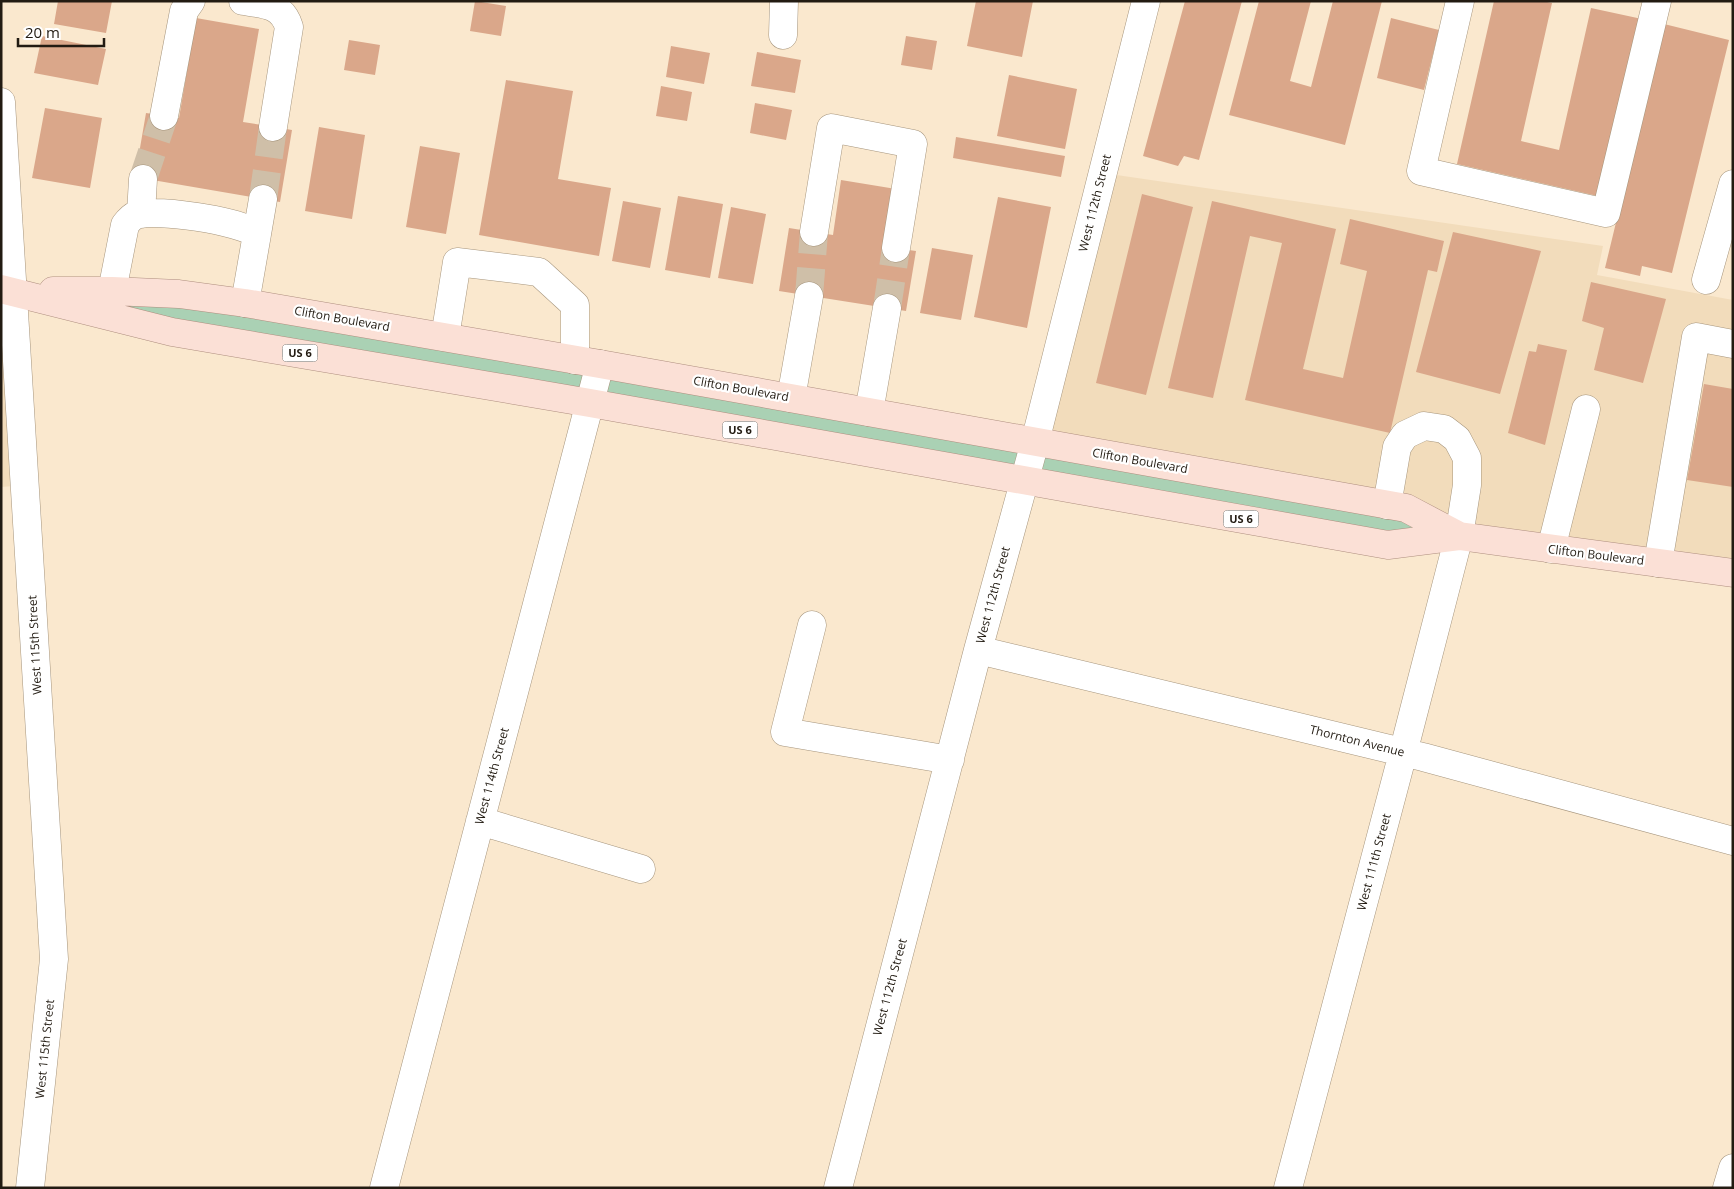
<svg xmlns="http://www.w3.org/2000/svg" width="1734" height="1189" viewBox="0 0 1734 1189" font-family="'Open Sans',sans-serif">
<style>
.built{fill:#f2dcbb}
.green{fill:#aad1b4}
.building{fill:#daa78a}
.lines{fill:none;stroke-linecap:round;stroke-linejoin:round}
.minor-tunnel{stroke:#cfbfa8;stroke-width:28;stroke-dasharray:28 14;stroke-linecap:butt}
.minor-casing{stroke:#a6957d;stroke-width:29}
.major-casing{stroke:#ae8e7f;stroke-width:29}
.minor{stroke:#fff;stroke-width:28}
.major{stroke:#fbe0d6;stroke-width:28}
.labels{text-anchor:middle;stroke-width:4.5;stroke-linejoin:round;paint-order:stroke}
.shield{fill:#fff;stroke:#645f59;stroke-width:1}
.shield-label{font-size:11px;font-weight:bold;fill:#221b12}
.street-label{font-size:12px;fill:#221b12;stroke:#fff}
</style>
<rect width="100%" height="100%" fill="#fae8ce"/>
<!-- built -->
<path class="built" d="M1,102L26,485L1,487Z
M1103,173L1603,246L1597,275L1733,300V573L1035,442Z"/>
<!-- green -->
<path class="green" d="M14,291H112L1406,508L1459,536L1388,545Z"/>
<!-- building -->
<path class="building" d="M58,1H112L106,33L54,24Z
M475,1L506,6L501,36L470,31Z
M976,1H1033L1022,57L967,46Z
M1185,1H1242L1199,160L1184,156L1178,166L1143,156Z
M1259,1H1311L1290,81L1311,87L1333,1H1382L1345,145L1229,115Z
M1494,1H1542L1552,3L1521,141L1559,150L1591,8L1642,19L1602,197L1457,164Z
M196,18L259,29L243,122L292,130L280,202L135,177L146,113L179,118Z
M1391,18L1439,30L1424,90L1377,78Z
M1664,24L1729,40L1672,273L1642,266L1640,276L1605,268Z
M42,36L106,49L98,85L34,73Z
M906,36L937,41L932,70L901,65Z
M349,40L380,45L375,75L344,70Z
M671,46L710,53L704,84L666,77Z
M757,52L801,60L795,93L751,86Z
M1009,75L1077,89L1065,149L997,136Z
M506,80L573,91L558,179L611,188L599,256L479,235Z
M661,86L692,92L687,121L656,116Z
M755,103L792,110L786,140L750,133Z
M45,108L102,118L90,188L32,178Z
M319,127L365,135L352,219L305,211Z
M956,137L1065,156L1061,177L953,158Z
M420,146L460,153L446,234L406,227Z
M841,180L896,189L887,247L916,251L906,311L779,291L789,228L833,235Z
M1142,194L1193,207L1146,395L1096,383Z
M678,196L723,204L710,278L665,270Z
M998,197L1051,207L1027,328L974,317Z
M623,201L661,208L650,268L612,261Z
M1212,201L1336,229L1303,369L1343,378L1367,271L1340,264L1350,219L1444,241L1437,272L1428,270L1390,433L1245,400L1282,243L1250,236L1213,398L1168,388Z
M731,207L766,214L753,284L718,278Z
M1453,232L1541,251L1500,394L1416,372Z
M932,248L973,255L961,320L920,313Z
M1591,282L1666,299L1643,383L1594,370L1604,328L1582,321Z
M1538,344L1567,350L1545,445L1508,433L1529,351L1536,352Z
M1704,384L1733,389V487L1687,480Z"/>
<g class="lines">
<!-- minor-tunnel -->
<path class="minor-tunnel" d="M143,179L164,116
M263,199L273,127
M809,296L814,232
M887,308L896,248"/>
<!-- minor casing -->
<g class="minor-casing">
<path id="minor" d="M243,1C264,4 282,4 289,27L273,127
M1460,1L1421,171L1606,213L1657,1
M783,35L784,1
M1,102L54,959L30,1188
M164,116L184,11L191,1
M141,214L143,179
M814,232L831,128L913,144L896,248
M257,234L263,199
M1706,280L1733,184
M112,291L125,225C128,221 131,217 136,215C156,208 240,221 257,234L245,303
M445,337L457,262L539,272L575,305V360
M791,398L809,296
M869,412L887,308
M1551,549L1586,409
M1658,563L1696,337L1733,344
M812,625L785,732L950,760
M978,650L1423,757L1733,841
M480,821L641,869
M384,1188L600,364
M838,1188L978,650L1035,442L1146,1
M1288,1188L1403,753L1459,536L1467,485V458L1457,439L1444,429L1424,426L1405,435L1397,447L1387,505
M1727,1188L1733,1168"/>
</g>
<!-- major casing -->
<g class="major-casing">
<path id="major" d="M1,289L172,332L590,403L1388,545L1459,536L1733,573
M53,291H112L179,294L245,303L600,364L1406,508L1459,536"/>
</g>
<!-- minor -->
<use href="#minor" class="minor"/>
<!-- major -->
<use href="#major" class="major"/>
</g>
<g class="labels">
<!-- shield labels -->
<g class="shield">
<rect x="282.5" y="344.5" width="35" height="17" rx="4"/>
<rect x="722.5" y="421.5" width="35" height="17" rx="4"/>
<rect x="1223.5" y="510.5" width="35" height="17" rx="4"/>
</g>
<g class="shield-label">
<text x="300" y="357">US 6</text>
<text x="740" y="434">US 6</text>
<text x="1241" y="523">US 6</text>
</g>
<!-- street labels -->
<g class="street-label">
<text transform="translate(1095 203) rotate(-76)" y="4">West 112th Street</text>
<text transform="translate(342 319) rotate(10)" y="4">Clifton Boulevard</text>
<text transform="translate(741 389) rotate(10)" y="4">Clifton Boulevard</text>
<text transform="translate(1140 461) rotate(10)" y="4">Clifton Boulevard</text>
<text transform="translate(1596 555) rotate(7)" y="4">Clifton Boulevard</text>
<text transform="translate(993 595) rotate(-75)" y="4">West 112th Street</text>
<text transform="translate(35 645) rotate(-93)" y="4">West 115th Street</text>
<text transform="translate(1357 741) rotate(14)" y="4">Thornton Avenue</text>
<text transform="translate(492 776) rotate(-75)" y="4">West 114th Street</text>
<text transform="translate(1374 862) rotate(-75)" y="4">West 111th Street</text>
<text transform="translate(890 987) rotate(-75)" y="4">West 112th Street</text>
<text transform="translate(45 1049) rotate(-84)" y="4">West 115th Street</text>
</g>
</g>
<!-- border -->
<rect width="1734" height="1189" fill="none" stroke="#221b12" stroke-width="5"/>
<!-- scale -->
<path d="M18 38v8h86v-8" fill="none" stroke="#221b12" stroke-width="2.5"/>
<text x="25" y="38" font-size="15" fill="#221b12" stroke="#ffffff" stroke-width="4" paint-order="stroke">20 m</text>
</svg>
